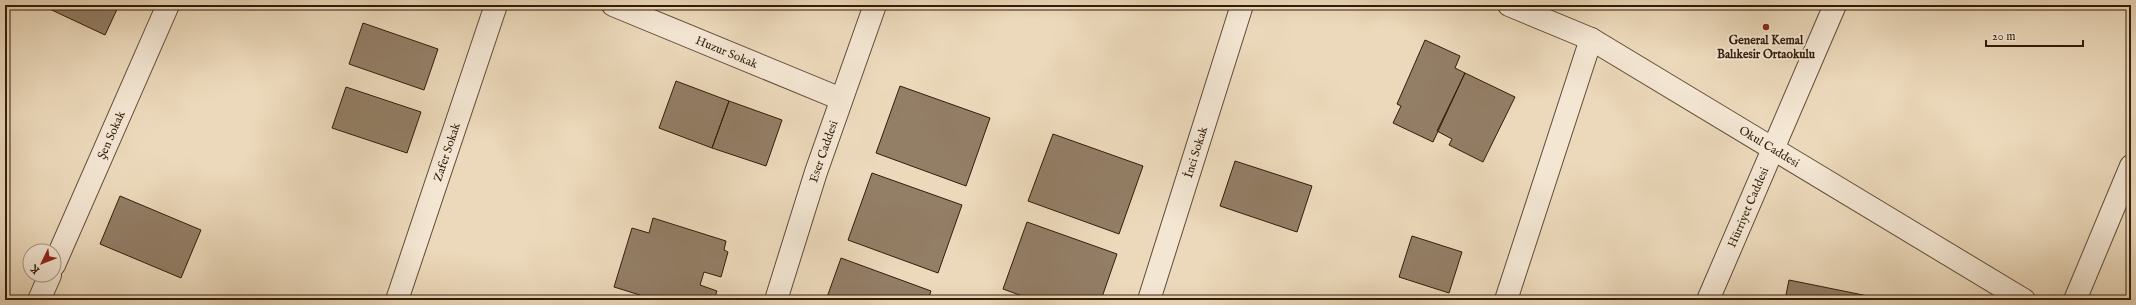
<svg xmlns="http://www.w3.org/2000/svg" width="2136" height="305" viewBox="0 0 2136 305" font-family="'IM FELL English',serif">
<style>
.building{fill:#937e66;stroke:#321c09}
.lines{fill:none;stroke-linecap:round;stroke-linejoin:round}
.minor-casing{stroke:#604b36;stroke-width:24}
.minor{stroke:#f3e6d3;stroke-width:22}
.poi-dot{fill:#8f2418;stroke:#f3e6d3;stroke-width:1.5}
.labels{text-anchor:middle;stroke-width:4;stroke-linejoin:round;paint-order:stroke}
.poi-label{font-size:12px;font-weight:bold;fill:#321c09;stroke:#f3e6d3}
.street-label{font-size:12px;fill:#321c09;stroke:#f3e6d3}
</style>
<rect width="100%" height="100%" fill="#ecd9bb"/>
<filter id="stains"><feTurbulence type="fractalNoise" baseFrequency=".005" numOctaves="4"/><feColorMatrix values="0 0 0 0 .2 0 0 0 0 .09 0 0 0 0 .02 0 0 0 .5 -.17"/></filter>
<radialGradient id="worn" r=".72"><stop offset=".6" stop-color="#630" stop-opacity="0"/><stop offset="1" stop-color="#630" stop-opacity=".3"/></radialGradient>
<!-- building -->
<path class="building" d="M41,5H119L105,35Z
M363,23L438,49L424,90L349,64Z
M1425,40L1460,56L1455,68L1465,73L1433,142L1393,123L1401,106L1397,104Z
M1465,73L1515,97L1483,162L1449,145L1452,139L1437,131Z
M676,81L729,101L712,148L659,128Z
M900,86L990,118L966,186L876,153Z
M346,87L421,112L407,153L332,128Z
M729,101L782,120L766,166L712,148Z
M1053,134L1143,166L1119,234L1028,201Z
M1235,161L1312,186L1297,232L1220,206Z
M872,173L962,205L938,273L848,240Z
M120,196L201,230L181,278L100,244Z
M653,218L726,241L724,250L728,252L721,277L704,272L700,285L717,291L714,300H656L614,287L632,228L649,233Z
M1027,222L1117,254L1101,300H1033L1003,289Z
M1412,236L1462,252L1449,293L1399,277Z
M841,258L931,291L928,300H826Z
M1789,280L1878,298V300H1785Z"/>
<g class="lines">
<!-- minor casing -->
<g class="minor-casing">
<g id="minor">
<path id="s1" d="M613,5L841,99"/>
<path id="s2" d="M1509,5L1591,39L2024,300"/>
<path id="s3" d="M54,265L168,5"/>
<path d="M39,300L50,275"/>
<path id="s4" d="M397,300L496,5"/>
<path id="s5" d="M776,300L816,172L875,5"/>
<path id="s6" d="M1149,300L1242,5"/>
<path d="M1506,300L1591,39"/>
<path id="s7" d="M1708,300L1835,5"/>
<path d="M2075,300L2131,166"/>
</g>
</g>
<!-- minor -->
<use href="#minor" class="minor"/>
</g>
<!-- markers -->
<circle class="poi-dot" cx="1766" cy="27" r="4"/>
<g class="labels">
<!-- poi labels -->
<g class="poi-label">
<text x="1766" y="44">General Kemal<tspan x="1766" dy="14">Balıkesir Ortaokulu</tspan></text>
</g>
<!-- street labels -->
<g class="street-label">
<text dy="4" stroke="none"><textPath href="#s1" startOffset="123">Huzur Sokak</textPath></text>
<text dy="4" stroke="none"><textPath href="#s3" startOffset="142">Şen Sokak</textPath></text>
<text dy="4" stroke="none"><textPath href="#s2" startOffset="297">Okul Caddesi</textPath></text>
<text dy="4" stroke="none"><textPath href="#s4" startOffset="156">Zafer Sokak</textPath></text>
<text dy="4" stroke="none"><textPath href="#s5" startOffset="156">Eser Caddesi</textPath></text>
<text dy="4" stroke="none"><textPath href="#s6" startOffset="155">İnci Sokak</textPath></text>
<text dy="4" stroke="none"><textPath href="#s7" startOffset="101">Hürriyet Caddesi</textPath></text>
</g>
</g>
<!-- margin -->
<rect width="2136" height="305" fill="none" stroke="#ecd9bb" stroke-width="20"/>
<rect x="6" y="6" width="2124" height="293" fill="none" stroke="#321c09" stroke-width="2"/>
<rect x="10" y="10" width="2116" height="285" fill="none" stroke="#321c09"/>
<!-- north arrow -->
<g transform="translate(42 263) rotate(227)"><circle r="19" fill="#f3e6d3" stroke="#a69582"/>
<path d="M0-3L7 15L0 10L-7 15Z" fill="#8f2418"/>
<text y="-6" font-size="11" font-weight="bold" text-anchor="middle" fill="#321c09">K</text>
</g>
<!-- scale -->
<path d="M1986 40v6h97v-6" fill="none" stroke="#321c09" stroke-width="2"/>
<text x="1992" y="40" font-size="12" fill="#321c09" stroke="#f3e6d3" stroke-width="3" paint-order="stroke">20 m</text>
<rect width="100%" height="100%" filter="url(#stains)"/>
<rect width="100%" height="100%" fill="url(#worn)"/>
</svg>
